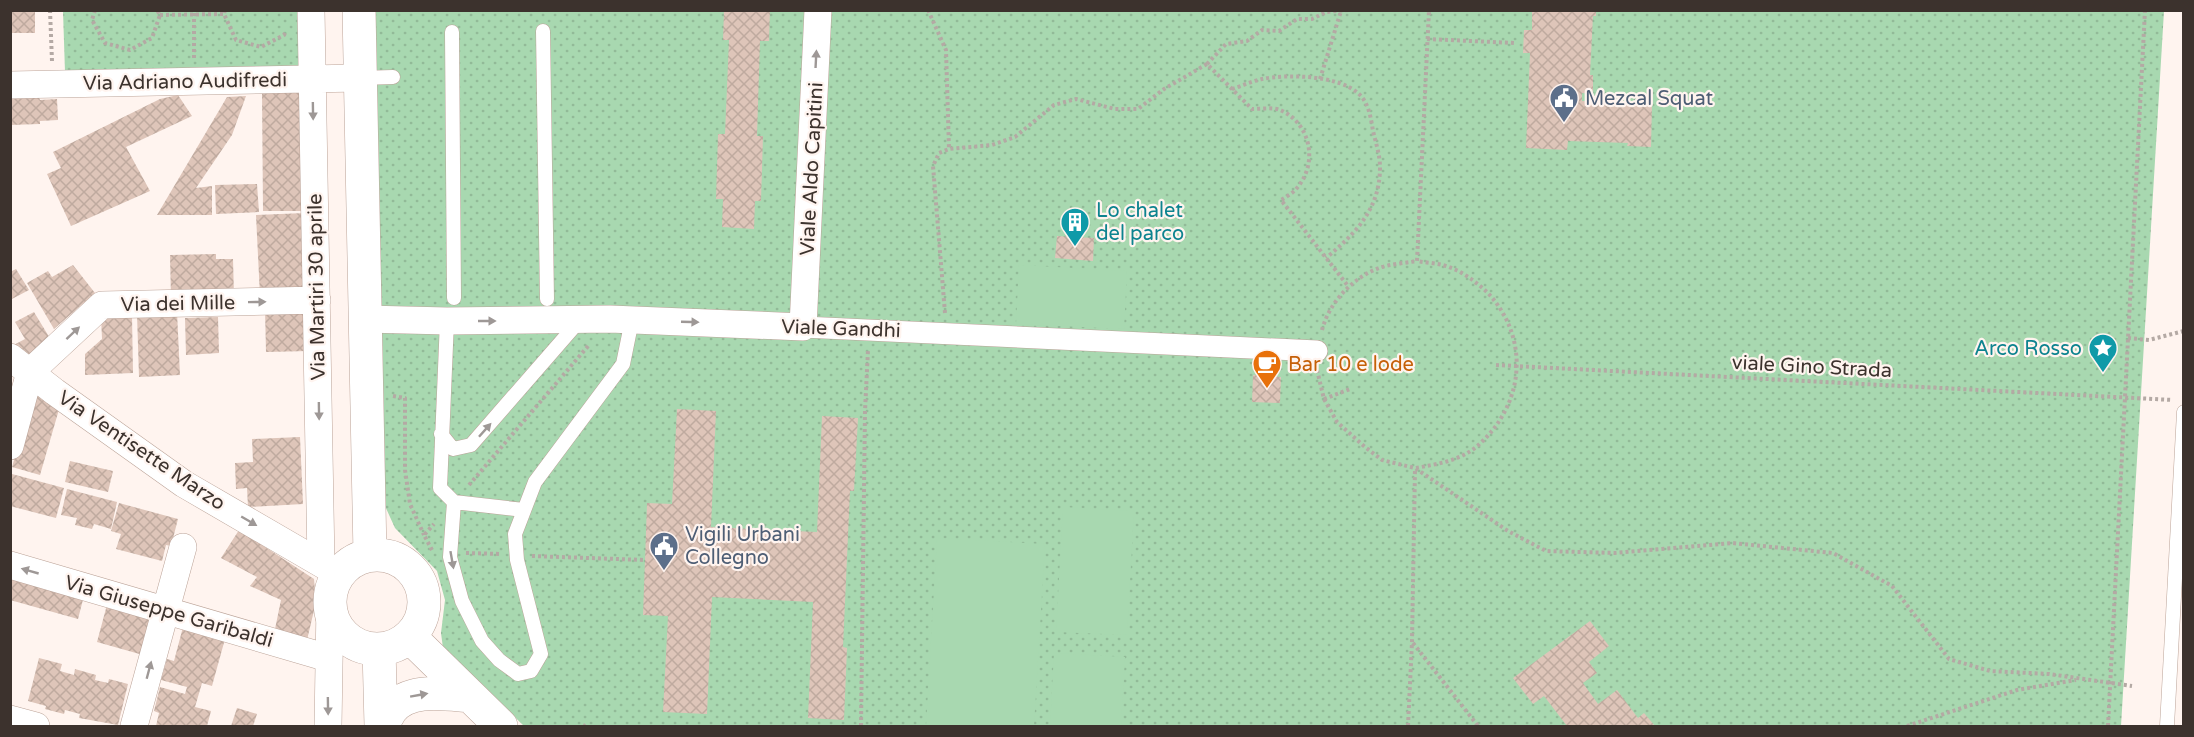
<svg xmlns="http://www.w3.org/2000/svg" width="2194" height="737" viewBox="0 0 2194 737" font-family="'Varela Round',sans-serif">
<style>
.grass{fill:url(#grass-dots)}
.pitch{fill:#a8d8b0}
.building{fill:url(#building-cross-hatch)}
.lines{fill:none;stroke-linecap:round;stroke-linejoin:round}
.service-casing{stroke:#bca499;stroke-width:15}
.pedestrian-casing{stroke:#bca499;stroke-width:22}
.minor-casing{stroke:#bca499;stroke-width:28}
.tertiary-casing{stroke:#bca499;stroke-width:34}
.path{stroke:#b4a9a4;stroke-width:4;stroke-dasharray:3 3;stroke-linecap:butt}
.service{stroke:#fff;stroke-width:14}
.pedestrian{stroke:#fff;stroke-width:21}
.minor{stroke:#fff;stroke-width:27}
.tertiary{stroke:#fff;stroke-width:33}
.oneway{fill:#9e9896}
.labels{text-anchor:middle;stroke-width:4.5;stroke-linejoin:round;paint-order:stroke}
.street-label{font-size:20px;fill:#3c322d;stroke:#fff4ef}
.service-label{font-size:20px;fill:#4e5e75;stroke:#fff4ef;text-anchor:start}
.culture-label{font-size:20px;fill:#0d838f;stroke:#fff4ef;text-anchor:start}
.food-label{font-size:20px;fill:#c56008;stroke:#fff4ef;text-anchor:start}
</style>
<defs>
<pattern id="grass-dots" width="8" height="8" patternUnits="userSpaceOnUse" patternTransform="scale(1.5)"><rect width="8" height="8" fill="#a8d8b0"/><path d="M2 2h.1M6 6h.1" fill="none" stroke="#92ba98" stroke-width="1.8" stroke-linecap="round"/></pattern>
<pattern id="building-cross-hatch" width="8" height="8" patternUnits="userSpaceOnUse" patternTransform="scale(1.5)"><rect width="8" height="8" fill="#dec5b9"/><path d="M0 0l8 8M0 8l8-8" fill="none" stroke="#bfaa9f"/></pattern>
</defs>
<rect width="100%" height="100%" fill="#fff4ef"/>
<!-- grass -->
<path class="grass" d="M63,11H300L301,66L65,72Z
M373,11H2164L2121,726H524L443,648L441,633L445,600L437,571L395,528L385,506Z"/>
<!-- pitch -->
<path class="pitch" d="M1019,265L1127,271L1124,329L1016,324Z
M1063,507L1134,511L1127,635L1056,632Z
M937,538L1045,544L1034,726H926Z
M1054,653L1125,657L1121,726H1050Z"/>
<!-- building -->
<path class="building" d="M10,10H35V33H10Z
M724,10H770L769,41H760L757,136H763L761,201H755L754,229L722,227L723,199H716L718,134H725L729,40H723Z
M1532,10H1596V16H1593L1590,75H1593V94L1582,93V101L1652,104L1651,147L1627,146L1628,143L1568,141L1567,150L1526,148L1530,53H1523L1524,30H1532Z
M262,91H301L302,211H263Z
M178,95L192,116L126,147L150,191L71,226L47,174L61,168L53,152L160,99Z
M246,96L232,135L196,188L212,186V215H157L227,97Z
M39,97L40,100L57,99L58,120L40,121V124L10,125V98Z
M257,184L259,212L216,214L215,185Z
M305,213L309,294L260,296L256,215Z
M1057,236L1094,238L1093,261L1055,258Z
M216,254V259H233L234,296L171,298L170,255Z
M73,265L95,293L54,329L27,283L48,271L52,277Z
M16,269L29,290L10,300V272Z
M309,308L310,351L266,352L265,309Z
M34,312L51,340L33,359L10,347L25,339L15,322Z
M177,312L180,375L139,377L137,314Z
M101,316H132L133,373L85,375V354L102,339Z
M218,317L219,353L186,355L185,318Z
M1253,375L1281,377L1280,403L1252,402Z
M42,390L60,406L40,475L12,467L33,394Z
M677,409L716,411L711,527L817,532L822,416L858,418L854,491H850L843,647L847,648L844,720L808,718L813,602L712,597L707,714L663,712L668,616L643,615L645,560L647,503L672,504Z
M300,437L303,504L248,507L247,488L236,489L235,463L253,462L252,439Z
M70,461L113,471L108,492L65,482Z
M12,474L64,488L56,518L10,506Z
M67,489L117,502L111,529L94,524L92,529L75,525L77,518L61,515Z
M119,503L178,519L171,546L166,545L162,561L116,549L121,534L111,531Z
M239,530L314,579L316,602L307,640L275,629L281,600L250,586L257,577L221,558Z
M10,571L85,592L78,619L10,600Z
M108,601L155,614L143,655L97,642Z
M1590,621L1609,646L1589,662L1597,673L1583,683L1598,704L1617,690L1638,718L1644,713L1655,726H1567L1544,696L1533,704L1513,678Z
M183,627L225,639L212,686L202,683L195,707L211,711L207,726H156L159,713L154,711L160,687L185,694L187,687L161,680L167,659L174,661Z
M39,658L62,664L60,671L74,675L75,669L96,675L95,680L108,683L109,679L128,684L118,725L79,718L80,714L65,710L64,714L45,709L46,706L28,701Z
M237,708L257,714L253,726H231Z"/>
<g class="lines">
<!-- service casing -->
<g class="service-casing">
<path id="service" d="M543,31L547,299
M452,32L454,298
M360,78L393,77
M447,321L440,488L454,502L524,510
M441,434L453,449L471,445L580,320
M454,502L450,557L462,601L482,641L499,660L518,674L531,671L541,654L517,560L515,534L535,482L623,364L632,320
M2167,726L2184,412"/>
</g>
<!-- pedestrian casing -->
<g class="pedestrian-casing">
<path id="pedestrian" d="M803,327L1317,351"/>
</g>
<!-- minor casing -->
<g class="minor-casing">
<path id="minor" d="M311,10L321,563
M10,85L360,78
M365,319L447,321L610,319L803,327L818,10
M10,357L55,392L184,484L339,574
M10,446L30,372L102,305L317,300
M10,565L328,658
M10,719L36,726
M134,726L183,547
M328,726L330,605"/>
</g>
<!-- tertiary casing -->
<g class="tertiary-casing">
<path id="tertiary" d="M359,10L370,555
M330 602a47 47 0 1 1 94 0a47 47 0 1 1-94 0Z
M410,637L501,726
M379,649L381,726
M381,726C385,721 388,715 391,710C409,687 445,694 470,696"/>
</g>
<!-- path -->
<path class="path" d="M50,10L52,61
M95,10L92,20L105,43L130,50L152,38L160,15L157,10
M225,10L224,14L236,40L261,47L284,35L286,31
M928,10L946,50L949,149
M160,15L224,14
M1427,39L1515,43
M194,58V10
M1207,64L1226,44L1247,41L1262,30L1279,31L1297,19H1312L1326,12L1348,10
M1320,79L1341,11
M1232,89C1242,86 1252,81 1262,79C1288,74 1339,75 1359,94C1369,103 1371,119 1373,131C1376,143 1380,156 1380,167C1380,209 1356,233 1326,258
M945,313L933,166L939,153L949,149L992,145L1015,137L1054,105L1076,99L1115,109H1138L1164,89L1207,64L1252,109C1260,109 1273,107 1280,110C1311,123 1319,164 1296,189C1293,193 1286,197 1281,200L1348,286
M1322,330C1329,303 1352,278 1379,268C1390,264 1405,263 1417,261L1429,10
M2128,338L2149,340L2184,331
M1496,365L2173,400
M1317,370L1324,399L1337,422L1365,447L1382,460L1415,468L1508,531L1546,551L1615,553L1732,543L1833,553L1892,586L1949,659L1990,671L2049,674L2132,686
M393,396L405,398V470L410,504L424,535
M1324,399L1350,389
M1416,468C1437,464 1459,461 1476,447C1525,406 1531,338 1487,292C1476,282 1463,272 1449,267C1439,263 1427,263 1417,261
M469,485L589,345
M432,550L424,535L434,524
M466,553L501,554
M532,556L645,560
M423,587L437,576
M1413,643L1478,726
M583,725L585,726
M861,726L865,411L868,350
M1408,726L1412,642L1415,469
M1907,726L2017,690L2076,680
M2108,726L2145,10"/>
<!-- service -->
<use href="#service" class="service"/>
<!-- pedestrian -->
<use href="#pedestrian" class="pedestrian"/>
<!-- minor -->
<use href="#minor" class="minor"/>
<!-- tertiary -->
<use href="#tertiary" class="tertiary"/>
</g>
<!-- one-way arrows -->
<defs><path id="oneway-solid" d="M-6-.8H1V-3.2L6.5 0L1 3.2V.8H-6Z" transform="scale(1.5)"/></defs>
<g class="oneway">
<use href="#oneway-solid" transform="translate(816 59) rotate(-87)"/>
<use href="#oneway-solid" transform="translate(313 111) rotate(89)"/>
<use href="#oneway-solid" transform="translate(257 302) rotate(-1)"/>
<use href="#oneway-solid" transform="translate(487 321)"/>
<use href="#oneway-solid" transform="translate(690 322) rotate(2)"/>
<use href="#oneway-solid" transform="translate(73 333) rotate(-43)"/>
<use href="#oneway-solid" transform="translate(319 411) rotate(89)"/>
<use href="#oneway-solid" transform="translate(485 430) rotate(-48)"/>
<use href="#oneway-solid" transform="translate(249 521) rotate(30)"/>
<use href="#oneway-solid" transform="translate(452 560) rotate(80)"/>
<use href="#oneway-solid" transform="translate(30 571) rotate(-164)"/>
<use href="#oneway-solid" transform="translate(149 670) rotate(-75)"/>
<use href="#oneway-solid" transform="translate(419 695) rotate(-10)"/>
<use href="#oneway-solid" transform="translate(328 706) rotate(89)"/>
</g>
<!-- icons -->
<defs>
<g id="civic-pin" transform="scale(1.5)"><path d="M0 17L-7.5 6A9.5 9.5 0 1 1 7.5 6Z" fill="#5c6f8a" stroke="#fff4ef"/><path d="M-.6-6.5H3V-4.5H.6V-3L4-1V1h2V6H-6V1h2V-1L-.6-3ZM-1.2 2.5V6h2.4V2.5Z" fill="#fff"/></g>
<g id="building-pin" transform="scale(1.5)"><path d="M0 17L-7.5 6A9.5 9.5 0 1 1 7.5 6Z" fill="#0f9aa8" stroke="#fff4ef"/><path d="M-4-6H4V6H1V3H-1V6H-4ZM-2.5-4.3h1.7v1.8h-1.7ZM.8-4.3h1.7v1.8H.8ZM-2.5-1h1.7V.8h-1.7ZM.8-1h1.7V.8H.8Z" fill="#fff"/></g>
<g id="sight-pin" transform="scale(1.5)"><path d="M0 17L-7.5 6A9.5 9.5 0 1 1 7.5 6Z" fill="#0f9aa8" stroke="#fff4ef"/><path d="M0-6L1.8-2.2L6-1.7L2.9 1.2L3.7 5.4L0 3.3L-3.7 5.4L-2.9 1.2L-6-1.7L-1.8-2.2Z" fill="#fff"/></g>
<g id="cafe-pin" transform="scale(1.5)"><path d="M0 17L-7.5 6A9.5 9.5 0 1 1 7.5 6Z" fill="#e8710a" stroke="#fff4ef"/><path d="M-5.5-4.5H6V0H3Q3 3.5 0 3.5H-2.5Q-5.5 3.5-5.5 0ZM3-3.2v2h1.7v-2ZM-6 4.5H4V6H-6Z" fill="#fff"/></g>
</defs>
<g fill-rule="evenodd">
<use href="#civic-pin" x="1564" y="98"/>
<use href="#building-pin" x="1075" y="222"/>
<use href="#sight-pin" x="2103" y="348"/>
<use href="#cafe-pin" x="1267" y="364"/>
<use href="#civic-pin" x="664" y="546"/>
</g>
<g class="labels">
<!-- street labels -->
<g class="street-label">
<text transform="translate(185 81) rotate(-1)" y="7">Via Adriano Audifredi</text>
<text transform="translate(811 169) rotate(-87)" y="7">Viale Aldo Capitini</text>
<text transform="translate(316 287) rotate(-91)" y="7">Via Martiri 30 aprile</text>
<text transform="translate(178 303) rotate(-1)" y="7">Via dei Mille</text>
<text transform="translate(841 328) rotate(2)" y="7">Viale Gandhi</text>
<text transform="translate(1812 366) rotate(3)" y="7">viale Gino Strada</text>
<text transform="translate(142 450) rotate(34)" y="7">Via Ventisette Marzo</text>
<text transform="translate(169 611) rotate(16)" y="7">Via Giuseppe Garibaldi</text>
</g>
<!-- service labels -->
<g class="service-label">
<text x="1585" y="105">Mezcal Squat</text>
<text x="685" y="541">Vigili Urbani<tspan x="685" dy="23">Collegno</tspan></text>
</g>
<!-- culture labels -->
<g class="culture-label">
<text x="1096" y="217">Lo chalet<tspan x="1096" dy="23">del parco</tspan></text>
<text x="2082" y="355" text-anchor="end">Arco Rosso</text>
</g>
<!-- food labels -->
<g class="food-label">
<text x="1288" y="371">Bar 10 e lode</text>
</g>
</g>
<!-- border -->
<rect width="2194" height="737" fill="none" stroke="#3c322d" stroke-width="24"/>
</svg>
